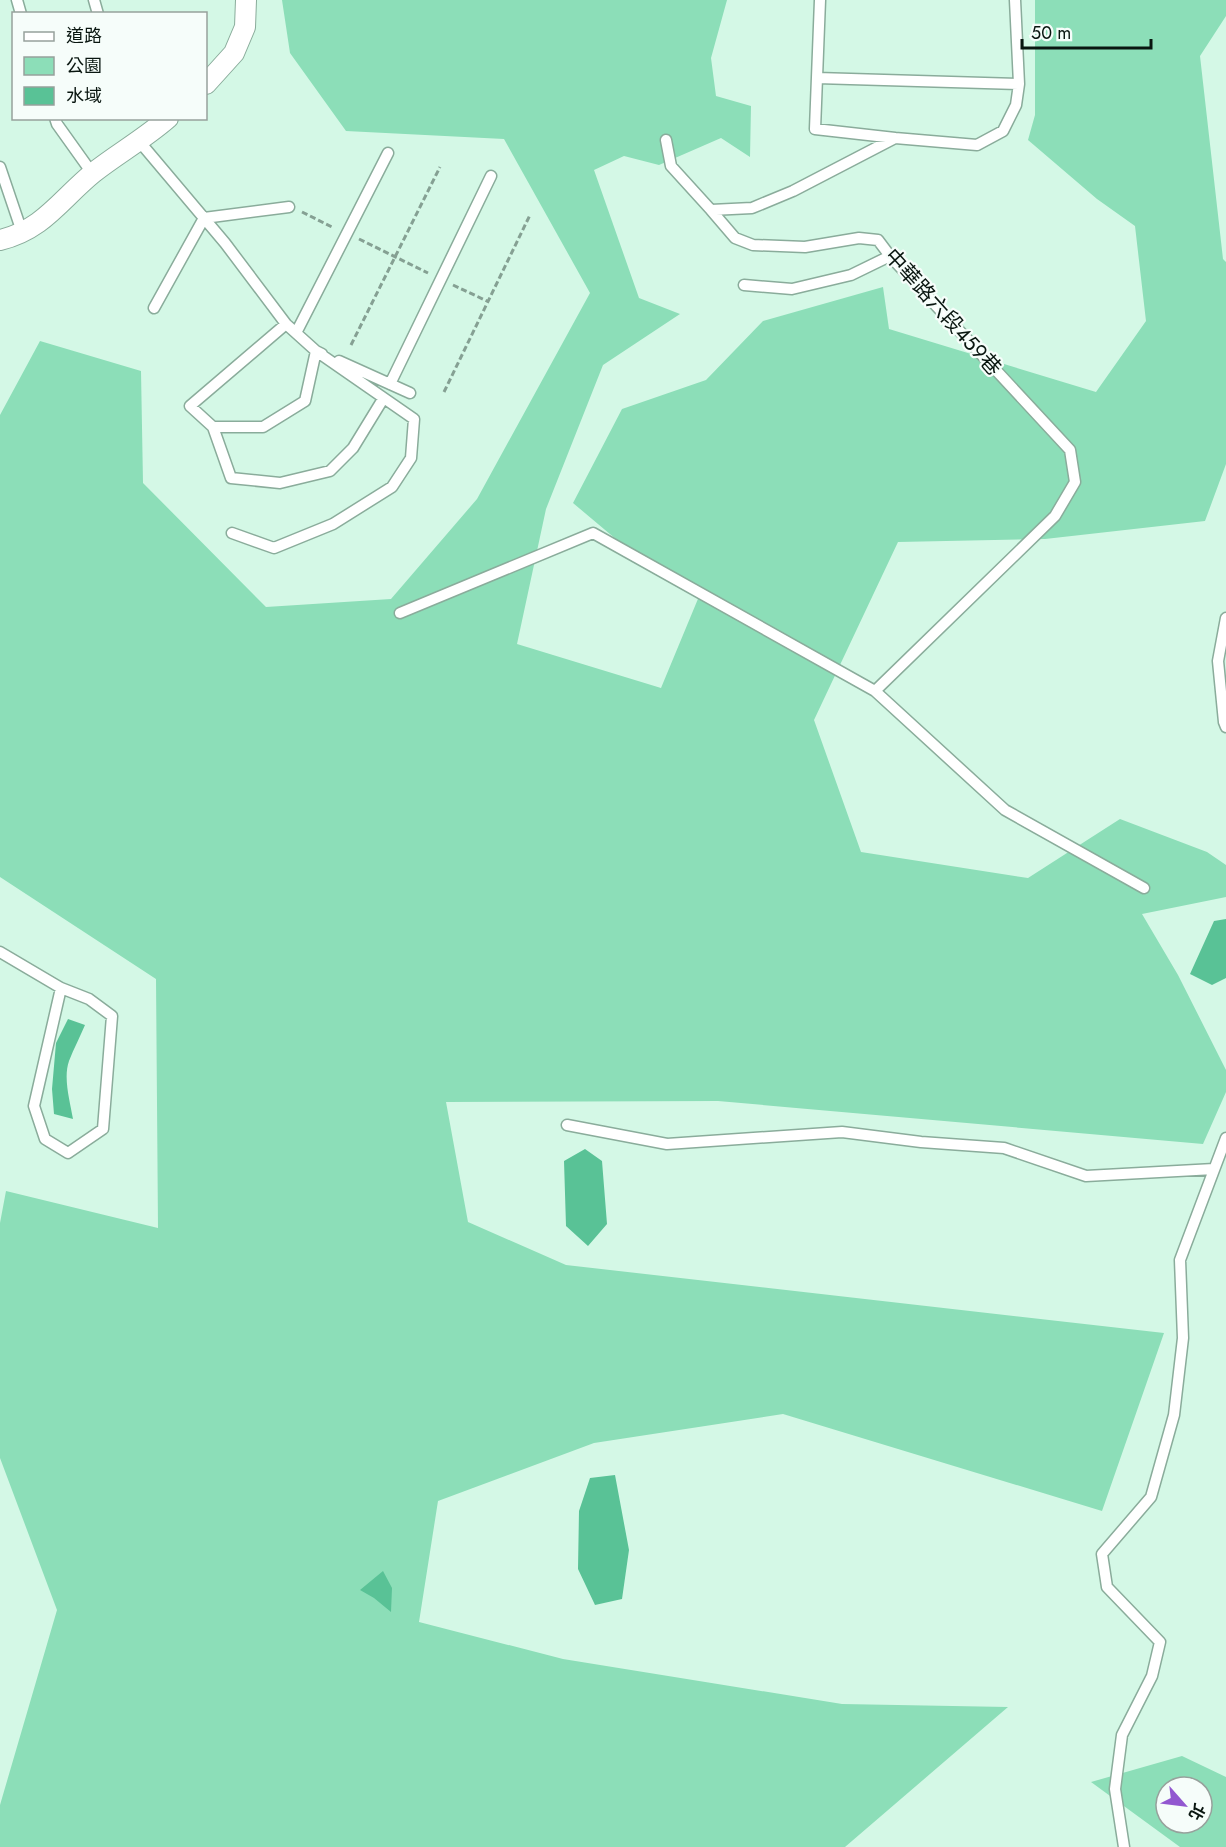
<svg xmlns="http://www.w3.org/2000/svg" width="1226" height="1847" viewBox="0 0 1226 1847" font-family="Jost,'Noto Sans TC',sans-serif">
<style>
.green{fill:#8cdeb8;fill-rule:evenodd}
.water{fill:#59c296}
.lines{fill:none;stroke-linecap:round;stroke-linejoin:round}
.service-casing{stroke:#8aac9b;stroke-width:13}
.minor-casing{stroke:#8aac9b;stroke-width:22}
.path{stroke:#85a093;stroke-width:3;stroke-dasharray:6 3;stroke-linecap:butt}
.service{stroke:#fff;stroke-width:10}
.minor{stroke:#fff;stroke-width:20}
.labels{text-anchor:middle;stroke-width:4.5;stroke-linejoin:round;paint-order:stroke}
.street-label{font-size:21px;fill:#091610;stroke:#f6fdfa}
</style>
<rect width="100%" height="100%" fill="#d4f8e6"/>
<!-- green -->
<path class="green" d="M282,0H727L711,58L716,96L751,106L750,157L721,138L659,165L624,156L594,170L639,298L680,314L603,365L546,509L517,644L661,688L700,594L642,561L573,503L622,409L706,380L763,321L883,287L889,329L1096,392L1146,321L1135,226L1097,199L1028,140L1035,115V0H1226V16L1200,56L1223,259L1226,262V464L1205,521L1045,539L898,542L814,720L861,852L1028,878L1120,819L1207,852L1226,865V897L1142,914L1178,975L1226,1070V1092L1203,1144L718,1101L446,1102L468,1222L566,1265L1164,1333L1102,1511L783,1414L594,1443L438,1501L419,1622L563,1659L842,1704L1008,1707L845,1847H0V1805L57,1610L0,1458V1223L6,1191L158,1228L156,979L0,877V415L40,341L141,371L143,483L266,607L391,599L477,499L590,293L504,139L346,131L290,53Z
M1182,1756L1226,1777V1847H1180L1091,1782ZM1166,1787H1202V1823H1166Z"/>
<!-- water -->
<path class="water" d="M1226,919V978L1212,985L1190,974L1214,921Z
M68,1019L85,1025C80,1037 74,1048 69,1061C63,1078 70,1101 73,1119L54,1114L52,1089L56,1043Z
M585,1149L602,1161L607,1224L588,1246L566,1226L564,1161Z
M615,1475L629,1550L622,1599L595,1605L578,1569L579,1511L590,1478Z
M383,1571L392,1588L391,1612L374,1598L360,1590Z"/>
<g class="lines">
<!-- service casing -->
<g class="service-casing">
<path id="service" d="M17,0L21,14
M94,0L98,14
M820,0L815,129L895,138
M817,78L1019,84
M55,118L57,124L92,173
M666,140L671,166L711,210
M139,141L225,243L286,324L316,351L322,354
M0,167L22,232
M744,285L792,289L851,275L890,256
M154,308L204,218L289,207
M286,324L190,406L213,427L231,478L280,483L330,471L353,448L383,399
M296,333L388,153
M339,361L410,393
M390,384L491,176
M213,427H263L305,401L316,351L414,419L411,458L392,487L333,524L274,548L232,533
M400,613L593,533L875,691L1005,810L1144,888
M1226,618L1218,661L1224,722L1226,727
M875,691L1055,516L1075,482L1070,450L890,256L878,240L859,238L805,247L753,245L735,238L711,210L752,208L793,191L895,138L977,145L1003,131L1016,105L1019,84L1015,0
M0,952L61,988L89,999L112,1016L103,1129L68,1153L45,1139L34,1106L61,988
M567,1125L667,1144L842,1132L921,1142L1004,1148L1086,1176L1214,1169
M1124,1847L1115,1789L1122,1735L1152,1676L1160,1642L1107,1587L1102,1554L1151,1497L1174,1415L1183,1338L1180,1260L1226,1138"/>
</g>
<!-- minor casing -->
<g class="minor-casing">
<path id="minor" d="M206,84L234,53L245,27L246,0
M0,240C43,230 61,199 93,173C117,154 144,139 168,118"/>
</g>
<!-- path -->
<path class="path" d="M302,212L334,228
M359,239L428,273
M453,285L487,301
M351,345L440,167
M444,392L530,215"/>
<!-- service -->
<use href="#service" class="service"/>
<!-- minor -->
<use href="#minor" class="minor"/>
</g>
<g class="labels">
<!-- street labels -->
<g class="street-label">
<text transform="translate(943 312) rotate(48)" y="7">中華路六段459巷</text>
</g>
</g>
<!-- legend -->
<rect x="12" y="12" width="195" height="108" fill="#f6fdfa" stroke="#97a19c" stroke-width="1.5"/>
<rect x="24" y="32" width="30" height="9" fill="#ffffff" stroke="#97a19c" stroke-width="1.5"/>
<text x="66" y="42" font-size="18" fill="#091610">道路</text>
<rect x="24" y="57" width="30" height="18" fill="#8cdeb8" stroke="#97a19c" stroke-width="1.5"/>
<text x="66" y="72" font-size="18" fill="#091610">公園</text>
<rect x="24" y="87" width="30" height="18" fill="#59c296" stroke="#97a19c" stroke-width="1.5"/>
<text x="66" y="102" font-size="18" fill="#091610">水域</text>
<!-- north arrow -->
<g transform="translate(1184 1805) rotate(118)"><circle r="28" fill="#f6fdfa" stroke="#97a19c" stroke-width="1.5"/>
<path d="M0-4.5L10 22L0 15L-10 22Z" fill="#9258d0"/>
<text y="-9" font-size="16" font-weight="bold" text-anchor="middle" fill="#091610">北</text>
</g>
<!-- scale -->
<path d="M1022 39v9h129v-9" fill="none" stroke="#091610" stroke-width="3"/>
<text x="1031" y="39" font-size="18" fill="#091610" stroke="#f6fdfa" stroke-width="4.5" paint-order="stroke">50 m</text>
</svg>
